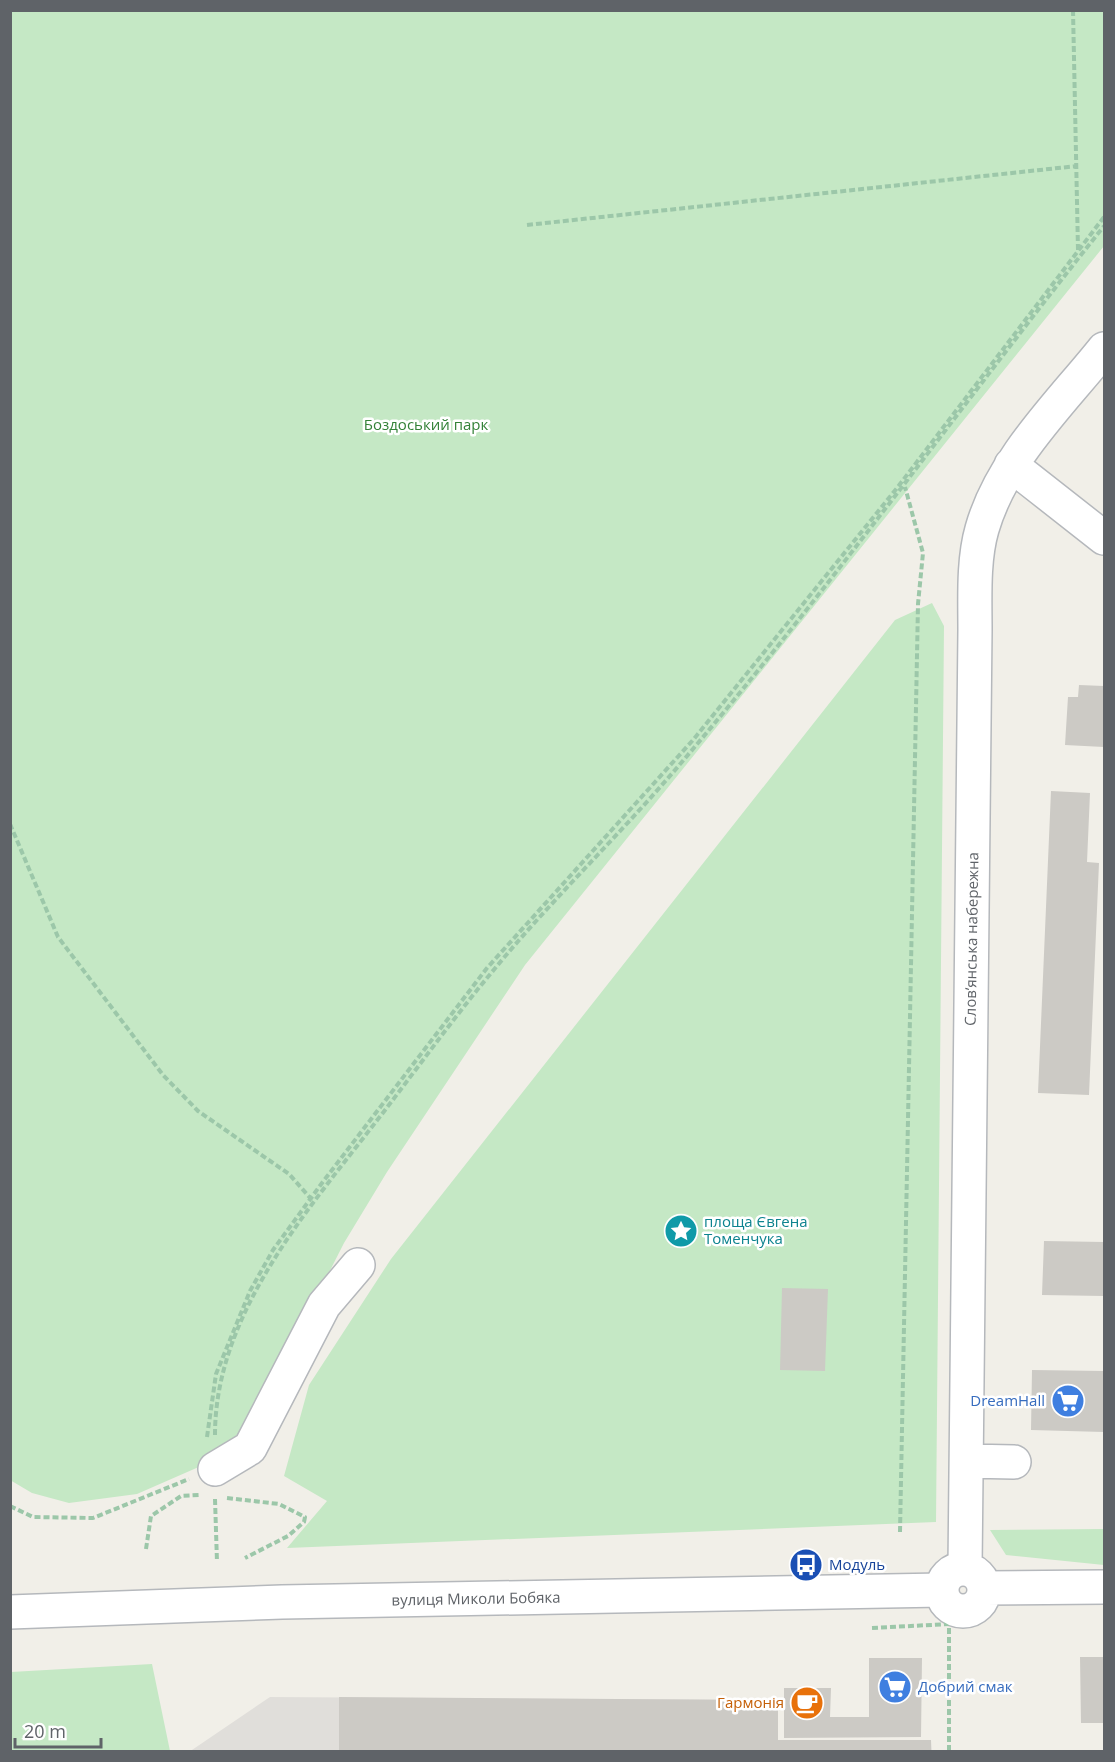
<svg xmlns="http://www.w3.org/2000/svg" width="1115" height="1762" viewBox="0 0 1115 1762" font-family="'Open Sans',sans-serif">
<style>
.industrial{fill:#e0deda}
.green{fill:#c5e8c5}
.building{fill:#cccac5}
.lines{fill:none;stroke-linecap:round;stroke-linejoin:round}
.minor-casing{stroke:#b5b8bc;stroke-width:36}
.path{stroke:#9cc7a9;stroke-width:4;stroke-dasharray:6 3;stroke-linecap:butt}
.minor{stroke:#fff;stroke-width:33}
.labels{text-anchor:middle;stroke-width:5;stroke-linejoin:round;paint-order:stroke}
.park-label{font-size:15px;fill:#348238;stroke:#fff}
.street-label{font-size:15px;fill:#5f6368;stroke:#fff}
.culture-label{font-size:15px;fill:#0d838f;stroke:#fff;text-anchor:start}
.shop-label{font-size:15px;fill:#366cbe;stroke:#fff;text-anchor:end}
.transit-label{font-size:15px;fill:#164399;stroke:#fff;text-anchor:start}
.food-label{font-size:15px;fill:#c56008;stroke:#fff;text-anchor:end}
</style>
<rect width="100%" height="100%" fill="#f1efe8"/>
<!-- industrial -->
<path class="industrial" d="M270,1697L778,1700V1740H931L932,1751L189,1752Z"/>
<!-- green -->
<path class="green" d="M10,11H1104V246L525,965L387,1172L344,1243L254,1420L201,1466L137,1494L69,1503L32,1493L10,1480Z
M932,603L944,626L936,1522L287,1548L327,1501L284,1476L309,1385L391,1259L895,620Z
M1104,1529V1565L1006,1555L990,1530Z
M152,1664L170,1751H11V1672Z"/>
<!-- building -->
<path class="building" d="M1079,685L1104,686V747L1065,745L1068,697H1078Z
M1051,791L1090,793L1087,862L1099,863L1089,1095L1038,1093Z
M1044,1241L1104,1242V1296L1042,1295Z
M782,1288L828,1289L825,1371L780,1370Z
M1032,1370L1104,1371V1432L1031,1430Z
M1080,1657H1104V1723H1081Z
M869,1658H922L921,1737L784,1738V1688H831L830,1717H869Z
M339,1697L778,1700V1740H931V1752H339Z"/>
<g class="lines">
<!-- minor casing -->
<g class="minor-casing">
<path id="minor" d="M1011,465L1104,538
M967,1461L1014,1462
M215,1469L250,1448L324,1305L358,1265
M965,1568L975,630C975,598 973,560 982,529C1002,459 1060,404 1104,349
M942 1590a21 21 0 1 1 42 0a21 21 0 1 1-42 0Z
M985,1588L1104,1587
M10,1612L282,1602L942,1590"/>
</g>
<!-- path -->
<path class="path" d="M1073,10L1078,250
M527,225L1077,166
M10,824L58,937L163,1075L198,1111L289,1174L312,1200
M215,1435C215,1315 306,1212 375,1123C414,1073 451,1021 492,972C551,900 620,835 681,763C829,590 962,404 1104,226
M207,1437L216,1374L250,1291L273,1250L322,1183L487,968L693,740L897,488L1104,217
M227,1498L279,1504L305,1517L304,1522L288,1536L245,1558
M215,1499L217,1562
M10,1506L33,1517L93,1518L189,1479
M900,1532L918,604L923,553L905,487
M146,1549L151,1516L181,1496L199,1495
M872,1628L949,1624V1752"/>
<!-- minor -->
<use href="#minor" class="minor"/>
</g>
<!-- icons -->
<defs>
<g id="sight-disc" transform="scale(1.725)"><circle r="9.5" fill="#0f9aa8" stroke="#fff"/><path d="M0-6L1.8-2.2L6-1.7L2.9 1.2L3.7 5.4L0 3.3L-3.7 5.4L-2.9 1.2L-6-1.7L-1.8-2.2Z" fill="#fff"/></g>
<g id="supermarket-disc" transform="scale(1.725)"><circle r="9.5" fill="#3f7fe0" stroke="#fff"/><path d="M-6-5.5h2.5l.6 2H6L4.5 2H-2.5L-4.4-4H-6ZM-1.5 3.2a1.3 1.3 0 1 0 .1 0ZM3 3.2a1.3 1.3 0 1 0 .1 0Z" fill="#fff"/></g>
<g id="bus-disc" transform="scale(1.725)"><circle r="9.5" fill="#1a4fb4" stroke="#fff"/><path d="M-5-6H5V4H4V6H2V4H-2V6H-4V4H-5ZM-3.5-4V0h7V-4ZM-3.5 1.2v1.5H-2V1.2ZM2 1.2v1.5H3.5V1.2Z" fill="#fff"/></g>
<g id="cafe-disc" transform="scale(1.725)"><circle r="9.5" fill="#e8710a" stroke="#fff"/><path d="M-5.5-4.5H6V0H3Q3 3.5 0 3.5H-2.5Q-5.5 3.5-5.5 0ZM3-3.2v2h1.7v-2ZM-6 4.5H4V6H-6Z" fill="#fff"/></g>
</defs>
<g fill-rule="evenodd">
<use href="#sight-disc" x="681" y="1231"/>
<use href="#supermarket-disc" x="1068" y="1401"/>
<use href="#bus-disc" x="806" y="1565"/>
<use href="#supermarket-disc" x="895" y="1687"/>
<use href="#cafe-disc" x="807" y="1703"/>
</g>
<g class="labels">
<!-- park labels -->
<g class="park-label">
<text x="426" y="430">Боздоський парк</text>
</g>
<!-- street labels -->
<g class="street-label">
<text transform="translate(972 939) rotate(-89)" y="5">Словʼянська набережна</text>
<text transform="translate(476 1599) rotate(-1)" y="5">вулиця Миколи Бобяка</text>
</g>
<!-- culture labels -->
<g class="culture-label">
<text x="704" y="1227">площа Євгена<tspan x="704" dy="17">Томенчука</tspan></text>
</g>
<!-- shop labels -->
<g class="shop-label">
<text x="1045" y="1406">DreamHall</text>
<text x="918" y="1692" text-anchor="start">Добрий смак</text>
</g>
<!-- transit labels -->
<g class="transit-label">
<text x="829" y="1570">Модуль</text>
</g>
<!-- food labels -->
<g class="food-label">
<text x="784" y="1708">Гармонія</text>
</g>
</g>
<!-- border -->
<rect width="1115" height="1762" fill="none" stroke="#5f6368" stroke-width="24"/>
<!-- scale -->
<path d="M15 1738v9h86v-9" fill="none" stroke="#5f6368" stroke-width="3"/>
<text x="24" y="1738" font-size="18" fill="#5f6368" stroke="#ffffff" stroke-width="4.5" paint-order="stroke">20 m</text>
</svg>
